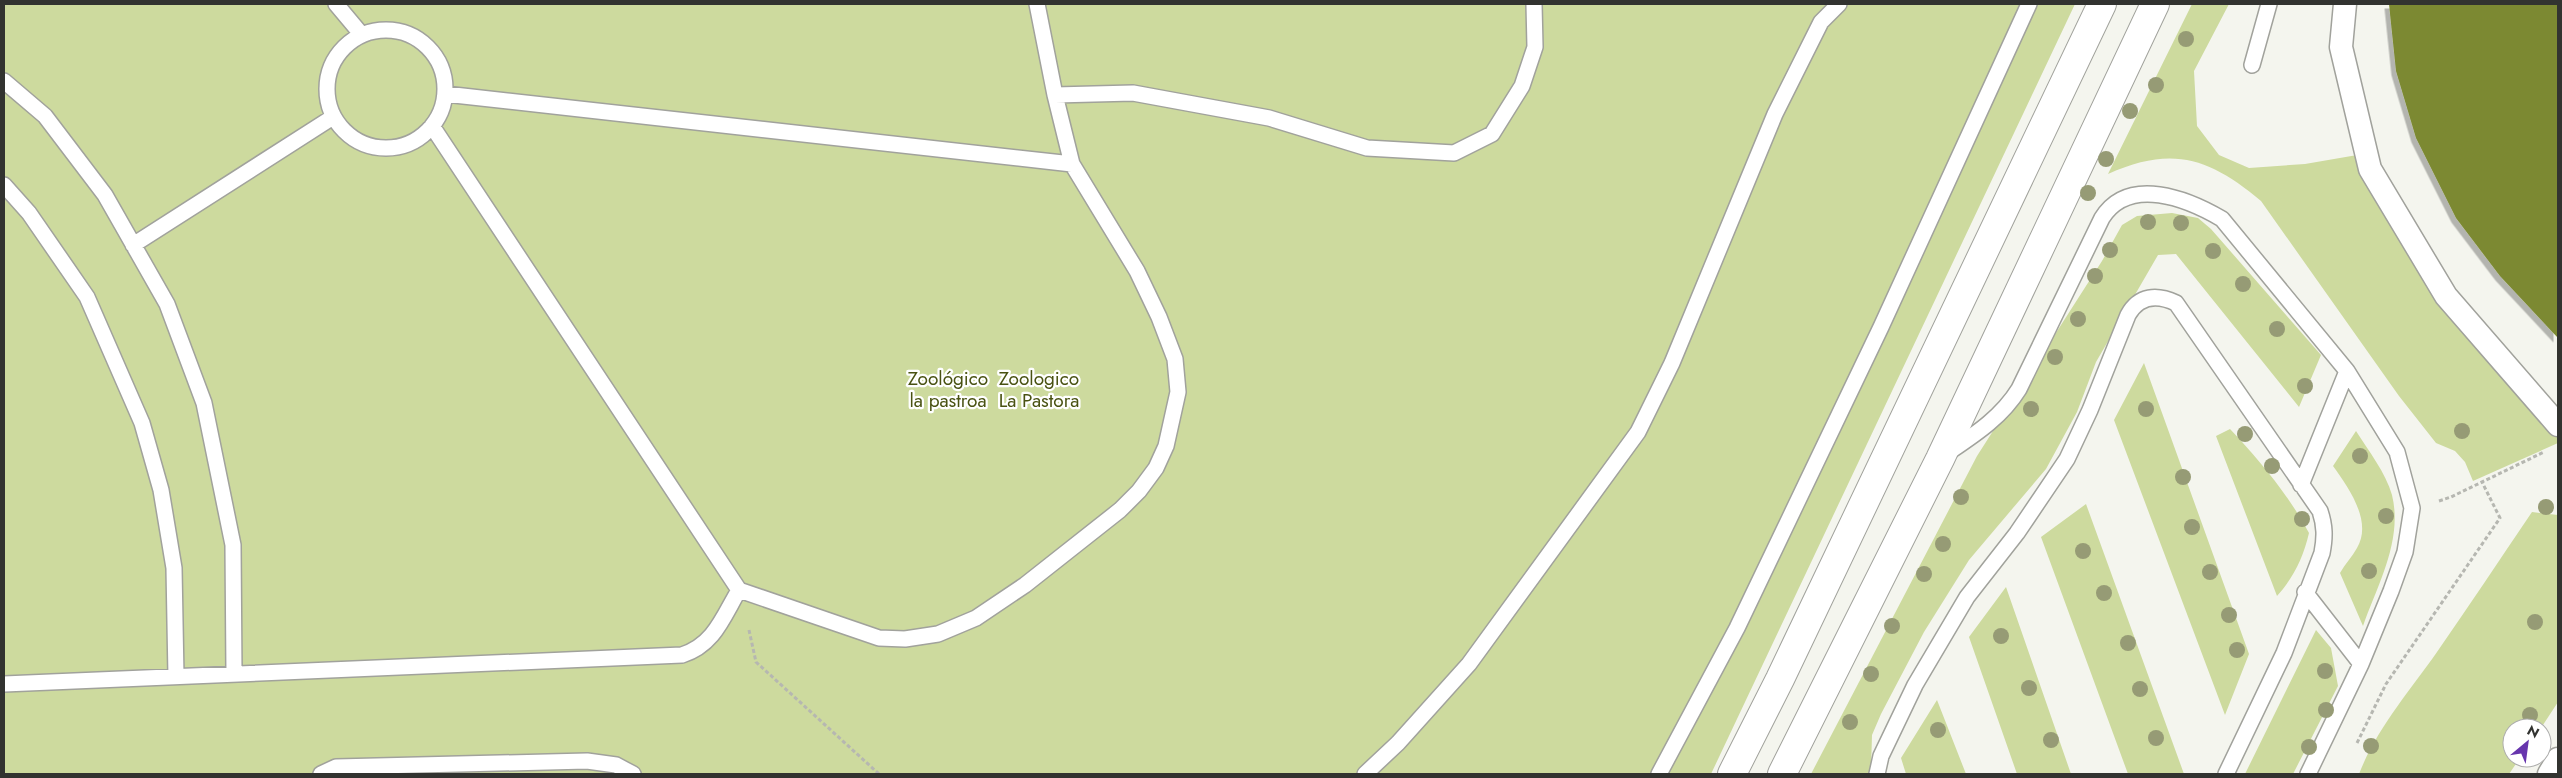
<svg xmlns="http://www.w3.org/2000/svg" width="2562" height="778" viewBox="0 0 2562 778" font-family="Jost,sans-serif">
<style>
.green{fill:#cdda9e}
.building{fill:#7b8931;filter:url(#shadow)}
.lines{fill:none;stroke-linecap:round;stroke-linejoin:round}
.service-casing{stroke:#a1a29c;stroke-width:18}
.pedestrian-casing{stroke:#a1a29c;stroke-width:25}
.tertiary-casing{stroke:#a1a29c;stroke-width:30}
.path{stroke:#b6b7b1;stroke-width:3;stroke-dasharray:4 2.5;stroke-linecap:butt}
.service{stroke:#fff;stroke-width:15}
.pedestrian{stroke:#fff;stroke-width:22}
.tertiary{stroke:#fff;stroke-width:28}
.tree{fill:#969b75}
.labels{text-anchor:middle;stroke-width:4.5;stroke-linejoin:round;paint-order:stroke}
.park-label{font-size:19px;fill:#495212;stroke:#fff}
</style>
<defs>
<filter id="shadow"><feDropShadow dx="-4.5" dy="4.5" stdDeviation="0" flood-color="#0004"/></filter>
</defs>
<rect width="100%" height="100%" fill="#f4f5ee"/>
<!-- green -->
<path class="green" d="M4,4H2075L1711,774H4Z
M2192,4H2229L2194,71L2197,126L2219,155L2249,168L2305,164L2363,154L2431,280L2558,432V443L2473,481L2465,462L2455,451L2436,443L2399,396L2261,201C2210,158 2172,145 2108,174Z
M2172,213L2198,218L2211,229L2321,355L2299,407L2176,254L2158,255L2096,362L2077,412L2046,469L1969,560L1924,632L1881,714L1872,735L1871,769L1873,774H1811L1977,456L2102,261L2122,225L2137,216Z
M2144,363L2249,654L2225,715L2114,420Z
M2230,429C2260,461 2288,494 2309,533C2303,558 2294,577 2277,596L2216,436Z
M2356,431C2368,450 2386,473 2392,495C2403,540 2378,584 2363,626L2340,573C2345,564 2352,557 2357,548C2373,521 2348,487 2333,466Z
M2086,504L2184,774H2128L2041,537Z
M2532,512L2558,515V702L2541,728H2512V758H2520L2509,774H2359C2377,728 2409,692 2437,652C2469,606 2500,559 2532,512Z
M2006,587L2071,774H2017L1969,637Z
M2316,630L2331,648L2338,686L2293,774H2245Z
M1937,700L1966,774H1906L1901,758Z"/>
<!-- building -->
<path class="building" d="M2389,4H2558V338L2500,276L2456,218L2416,138L2396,71Z"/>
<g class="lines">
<!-- service casing -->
<g class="service-casing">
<path id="service" d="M336,4L362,35
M327 89a59 59 0 1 1 118 0a59 59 0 1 1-118 0Z
M2252,65L2269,4
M4,81L45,116L105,195L167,304L204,403L233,545L234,674
M445,94L1072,164L1055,95L1037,4
M1055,95L1133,93L1269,118L1367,148L1454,153L1492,134L1522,86L1535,47L1534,4
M432,126L739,590L879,638L905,639L938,634L976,618L1025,585L1120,510L1139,491L1156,468L1166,446L1178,392L1175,359L1159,317L1137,271L1072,164
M4,185L29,213L87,297L142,423L161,490L174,568L176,677
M133,245L333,117
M1946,454C1974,435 2001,418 2019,389L2102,218C2129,175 2188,199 2222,219L2347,371L2397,452L2412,508L2405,552L2391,591L2361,664L2308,774
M2301,485L2347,371
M2305,592L2361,664
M4,684L682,655C714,645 723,617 739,590
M321,774L336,767L587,761L616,765L633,774
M1365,774L1398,743L1469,664L1638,432L1672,363L1775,114L1821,22L1839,4
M1659,774L1737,628L1881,327L2029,4
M1877,774L1881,756L1915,685L1967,597L2017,533L2067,459L2090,410L2128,315C2139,295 2157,294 2176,303L2320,511C2325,526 2325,537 2322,553L2284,653L2226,774"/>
</g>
<!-- pedestrian casing -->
<g class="pedestrian-casing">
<path id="pedestrian" d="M2345,4L2341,47L2370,169L2446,296L2558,425
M2549,774L2558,759"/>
</g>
<!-- tertiary casing -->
<g class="tertiary-casing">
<path id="tertiary" d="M1732,774L1780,679L2102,4
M1782,774L1940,459L2155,4"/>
</g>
<!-- path -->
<path class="path" d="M2439,501L2451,497L2544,452
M749,630L756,662L879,774
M2357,743L2386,684L2500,518L2482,482"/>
<!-- service -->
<use href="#service" class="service"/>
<!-- pedestrian -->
<use href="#pedestrian" class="pedestrian"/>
<!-- tertiary -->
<use href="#tertiary" class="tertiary"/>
</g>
<!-- trees -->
<g class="tree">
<circle cx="2186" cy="39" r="8"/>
<circle cx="2156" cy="85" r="8"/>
<circle cx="2130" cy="111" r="8"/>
<circle cx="2106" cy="159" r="8"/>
<circle cx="2088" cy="193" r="8"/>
<circle cx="2148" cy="222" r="8"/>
<circle cx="2181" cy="223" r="8"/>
<circle cx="2110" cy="250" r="8"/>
<circle cx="2213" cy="251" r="8"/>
<circle cx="2095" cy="276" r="8"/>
<circle cx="2243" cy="284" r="8"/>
<circle cx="2078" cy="319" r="8"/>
<circle cx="2277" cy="329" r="8"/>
<circle cx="2055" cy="357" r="8"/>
<circle cx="2305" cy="386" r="8"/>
<circle cx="2031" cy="409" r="8"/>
<circle cx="2146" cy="409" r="8"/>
<circle cx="2462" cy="431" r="8"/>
<circle cx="2245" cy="434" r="8"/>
<circle cx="2360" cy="456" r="8"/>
<circle cx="2272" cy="466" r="8"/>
<circle cx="2183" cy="477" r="8"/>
<circle cx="1961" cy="497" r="8"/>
<circle cx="2546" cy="507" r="8"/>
<circle cx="2386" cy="516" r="8"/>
<circle cx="2302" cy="519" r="8"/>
<circle cx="2192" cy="527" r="8"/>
<circle cx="1943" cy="544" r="8"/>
<circle cx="2083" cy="551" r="8"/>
<circle cx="2369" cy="571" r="8"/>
<circle cx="2210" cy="572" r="8"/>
<circle cx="1924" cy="574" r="8"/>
<circle cx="2104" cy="593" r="8"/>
<circle cx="2229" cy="615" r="8"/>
<circle cx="2535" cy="622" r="8"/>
<circle cx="1892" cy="626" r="8"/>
<circle cx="2001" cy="636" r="8"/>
<circle cx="2128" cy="643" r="8"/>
<circle cx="2237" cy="650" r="8"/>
<circle cx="2325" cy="671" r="8"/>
<circle cx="1871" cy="674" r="8"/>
<circle cx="2029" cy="688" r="8"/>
<circle cx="2140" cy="689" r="8"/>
<circle cx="2326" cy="710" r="8"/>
<circle cx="2530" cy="715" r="8"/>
<circle cx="1850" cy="722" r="8"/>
<circle cx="1938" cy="730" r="8"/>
<circle cx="2156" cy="738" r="8"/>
<circle cx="2051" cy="740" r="8"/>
<circle cx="2371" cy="746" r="8"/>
<circle cx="2309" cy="747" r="8"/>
</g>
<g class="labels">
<!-- park labels -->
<g class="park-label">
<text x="948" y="385">Zoológico<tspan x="948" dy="22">la pastroa</tspan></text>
<text x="1039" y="385">Zoologico<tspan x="1039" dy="22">La Pastora</tspan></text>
</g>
</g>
<!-- border -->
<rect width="2562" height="778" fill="none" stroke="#323330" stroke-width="10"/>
<!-- north arrow -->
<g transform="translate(2527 743) rotate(29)"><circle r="24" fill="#ffffff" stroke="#adadac"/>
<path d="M0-4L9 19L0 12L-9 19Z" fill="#6735ad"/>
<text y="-8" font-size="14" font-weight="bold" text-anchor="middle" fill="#323330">N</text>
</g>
</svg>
